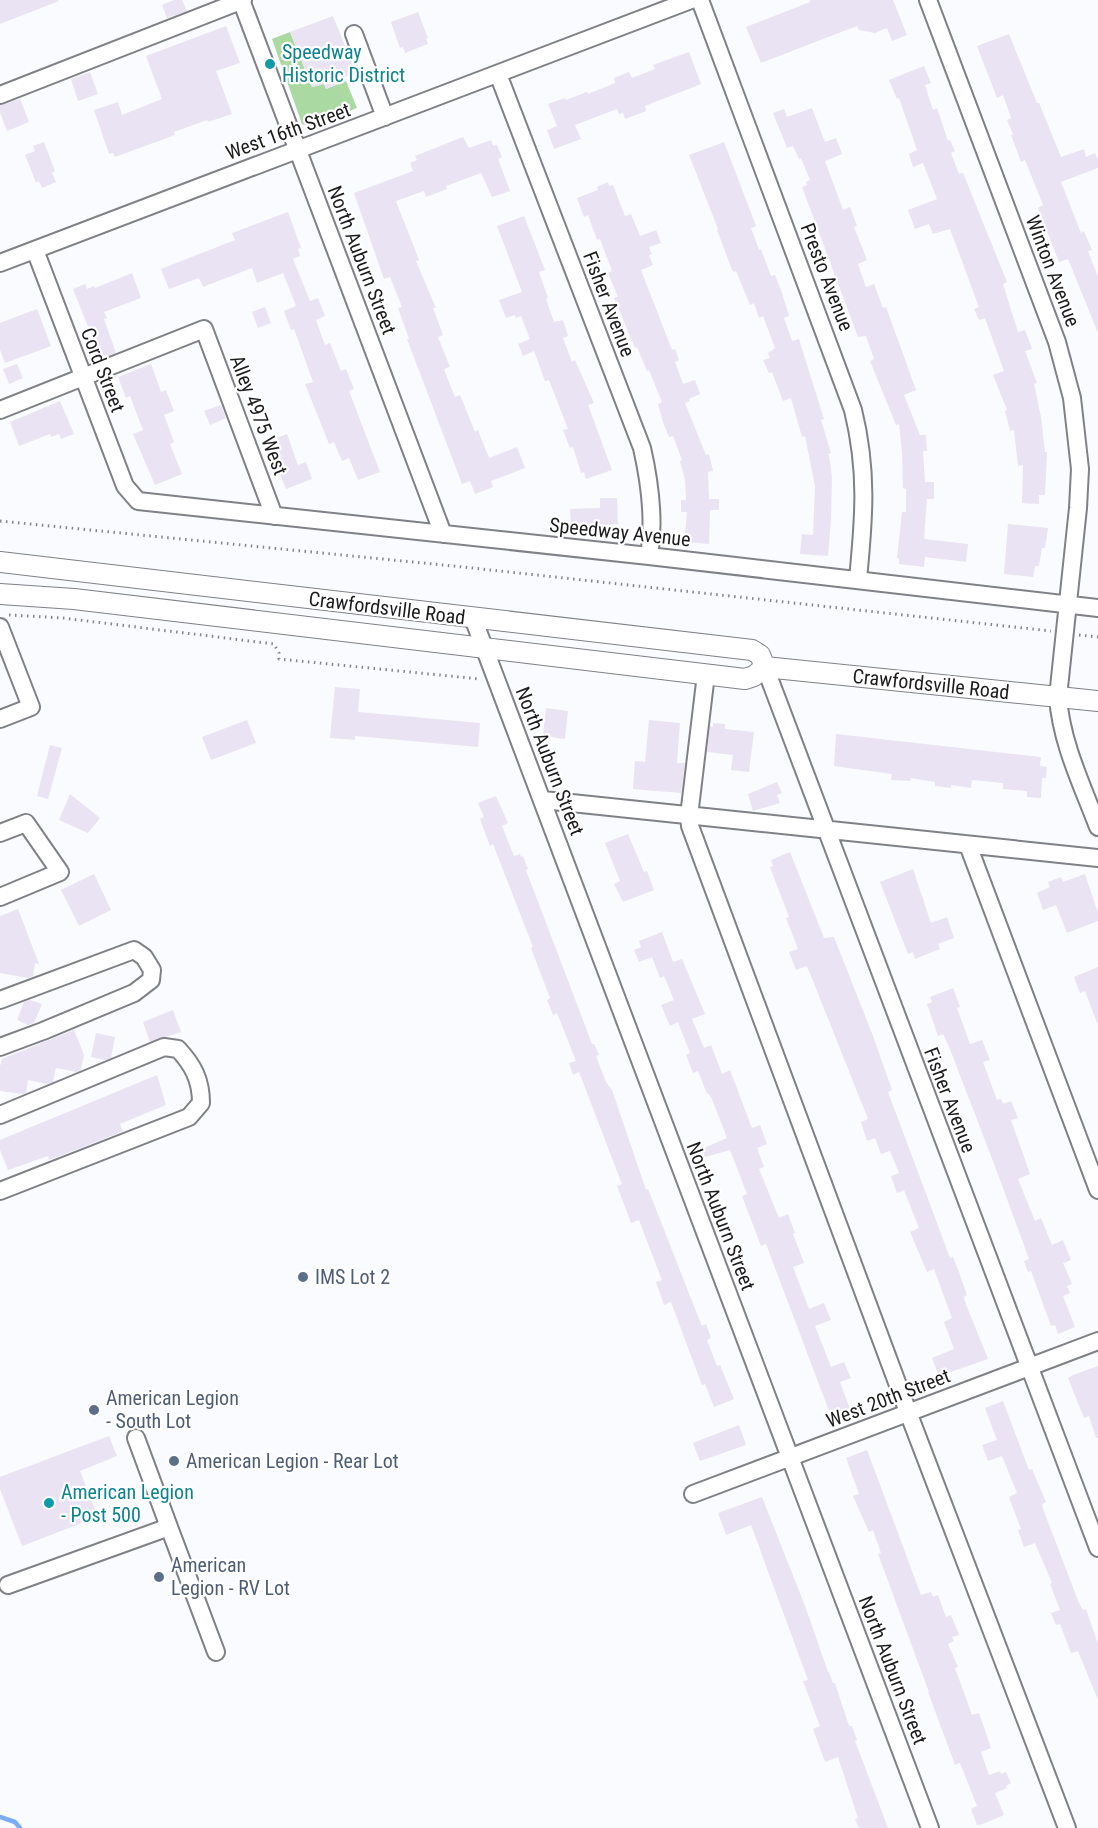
<svg xmlns="http://www.w3.org/2000/svg" width="1098" height="1828" viewBox="0 0 1098 1828" font-family="'Roboto Condensed',sans-serif">
<style>
.green{fill:#aad9a1}
.lines{fill:none;stroke-linecap:round;stroke-linejoin:round}
.stream{stroke:#7aadf4;stroke-width:4.5}
.building{fill:#eae3f3}
.minor-casing{stroke:#7f8186;stroke-width:20}
.major-casing{stroke:#7f8186;stroke-width:22}
.path{stroke:#858689;stroke-width:3;stroke-dasharray:1.5 4.5;stroke-linecap:butt}
.minor{stroke:#fff;stroke-width:16}
.major{stroke:#fff;stroke-width:20}
.culture-dot{fill:#0f9aa8;stroke:#fff;stroke-width:2}
.service-dot{fill:#5c6f8a;stroke:#fff;stroke-width:2}
.labels{text-anchor:middle;stroke-width:4.5;stroke-linejoin:round;paint-order:stroke}
.culture-label{font-size:20px;fill:#0d838f;stroke:#fff;text-anchor:start}
.street-label{font-size:20px;fill:#1c1c1e;stroke:#fff}
.service-label{font-size:20px;fill:#4e5e75;stroke:#fff;text-anchor:start}
</style>
<rect width="100%" height="100%" fill="#f9fbfe"/>
<!-- green -->
<path class="green" d="M290,32L312,87L324,84L326,89L346,81L357,108L310,126L302,124L272,39Z"/>
<g class="lines">
<!-- stream -->
<path class="stream" d="M0,1817L15,1822L20,1828"/>
</g>
<!-- building -->
<path class="building" d="M0,0H58L59,1L0,24Z
M174,0H182L187,11L167,18L162,5Z
M810,0H893L907,35L892,41L887,28L875,33L859,30L857,26L761,63L746,27L810,2Z
M418,12L428,38L426,39L428,44L405,53L403,47L400,48L391,22Z
M333,16L356,73L345,77L346,81L326,89L324,84L312,87L290,32Z
M226,26L240,63L216,71L232,114L208,122L207,120L174,132L175,135L115,157L113,153L109,154L94,110L118,102L122,115L162,99L146,56Z
M1009,34L1037,103H1039L1061,157L1084,149L1086,157L1095,153L1098,160V168L1061,182L1081,233L1084,231L1092,250L1088,251L1098,277V333L1068,259L1059,262L1038,208L1043,205L1025,160L1021,162L1011,135L1013,134L1007,120L1011,118L1003,95L997,98L977,46Z
M689,52L701,84L645,106L646,111L625,119L623,113L619,114L617,109L575,125L581,139L554,149L547,130L557,126L548,104L565,98L566,100L587,92L588,94L615,83L614,78L629,72L632,78L655,69L653,65Z
M924,66L931,83L925,85L933,110L937,108L948,141L950,140L955,151L951,153L959,174L963,173L1007,282L1003,284L1018,332L1025,330L1032,349L1025,351L1037,383L1034,384L1041,417L1045,452H1047L1045,495H1039V504L1022,503L1023,465L1018,466L1014,430L1010,431L1005,411L1007,410L993,375L1004,371L985,318L979,320L974,309L979,307L950,229L933,234L929,224L915,229L908,210L937,199L923,163L913,167L909,154L917,150L899,98L897,99L889,80Z
M90,72L98,94L78,101L71,79Z
M20,99L29,122L7,131L0,112V105Z
M812,108L825,142L836,138L842,154L825,161L843,210L850,207L857,226L854,227L867,260L858,264L866,287L874,284L883,308L886,307L916,390L904,395L920,435H926L927,451H923L925,482H934V499H927L924,539L968,544L966,562L925,557L924,567L899,564V559L897,558L902,512H906V489L903,488L902,452L899,424L896,425L870,361L874,359L866,336L858,337L814,219L802,187L807,185L806,182L810,180L801,158L799,159L793,146L787,148L773,113L784,109L787,117Z
M463,137L469,148L491,140L493,146L497,145L502,157L498,159L510,191L492,197L481,173L446,186L447,189L426,197L424,191L396,201L419,260L416,261L436,308H433L443,335L438,337L450,367L444,369L455,397L460,395L475,432L478,430L489,458L517,447L525,468L491,481L493,487L475,494L470,481L462,484L407,339H409L398,308L402,307L390,277L384,279L354,193L413,171L410,163L417,160L415,156Z
M44,142L55,171L52,173L56,182L42,188L39,181L36,183L25,155L35,151L33,146Z
M724,142L756,226L751,228L759,250L761,249L771,276L775,275L782,293L789,316L784,318L792,341L799,339L824,419L821,420L831,453L827,455H829L832,477L831,520L828,556L800,554L802,534L813,535L815,486L805,436L802,437L791,398L783,401L772,372L769,373L763,360L770,358L768,353L775,348L763,316L759,318L754,303L750,305L736,271L733,272L717,230L718,229L689,155Z
M608,182L609,186L613,185L625,216L631,214L640,236L656,230L661,243L649,247L652,254L649,255L653,265L641,270L672,350L675,349L679,360L675,362L683,384L695,380L700,394L689,399L690,401L685,403L706,455L709,454L713,471L708,472L709,499H719V510H710L709,544L687,542L688,534L685,533L687,512H681V500H686L685,480L680,461L682,460L673,436L669,437L663,422L658,404L662,402L649,370L647,371L637,347L635,348L614,298L618,297L608,273L612,271L600,239L597,240L588,215L584,217L577,198L598,190L597,187Z
M288,212L301,248L298,249L300,256L293,259L310,301L318,298L325,316L316,320L325,345L330,343L341,371L346,369L354,389L349,391L380,472L358,480L349,458L342,461L334,442L329,444L305,384L313,382L294,329L291,330L284,311L296,306L283,273L257,283L252,268L203,287L199,278L169,289L161,269L235,240L232,233Z
M524,216L545,270L539,272L548,298L546,299L554,322L563,320L568,336L563,338L572,362L575,360L594,403L588,405L612,470L586,479L584,472L581,473L573,447L570,448L563,430L568,429L549,380L545,381L534,351L523,356L518,344L530,339L521,316L516,318L515,315L506,318L499,300L522,292L497,226Z
M132,273L141,298L104,312L107,318L104,319L116,353L101,359L73,289L85,284L87,289L94,286L95,288Z
M265,307L271,323L258,328L252,312Z
M37,309L51,346L5,363L0,350V323Z
M17,364L23,378L9,384L3,369Z
M151,364L161,392L166,390L174,411L164,415L174,442L170,444L182,474L155,485L133,434L143,430L130,396L126,398L118,377Z
M60,401L74,434L61,439L59,434L51,437L50,434L19,446L10,422Z
M221,405L226,418L210,425L204,411Z
M287,434L298,465L306,462L312,479L286,489L267,442Z
M600,498H617L618,524L571,527L570,509L600,508Z
M1008,524L1048,528L1045,548H1042L1039,566H1035L1033,577L1004,574Z
M335,687L360,689L358,712L480,723L478,747L355,736V740L330,738Z
M546,708L568,711L565,739L543,736Z
M247,720L256,743L211,760L202,737Z
M649,720L680,723L677,763H685L681,793L633,789L635,761L645,762Z
M713,723L725,724V729L754,732L749,772L731,770L733,755L707,752L710,726L713,727Z
M836,734L1041,757L1040,766L1047,767L1046,778H1042L1041,798L1027,797V791L1003,789V783L972,780L971,788L951,785V788L935,786V782L911,778L910,781L891,780L892,774L834,766Z
M50,745L62,748L48,799L37,796Z
M777,782L782,793L777,795L780,803L753,811L748,794Z
M70,794L100,818L88,833L59,820Z
M496,796L508,823L502,826L514,856L520,854L521,857L523,856L528,869L526,870L592,1044H594L599,1055L596,1056L606,1082L612,1090L646,1190L648,1189L701,1324L702,1326L706,1324L711,1338L707,1340L717,1366L720,1365L734,1399L714,1407L705,1384L702,1385L671,1302L664,1305L656,1282L662,1280L639,1220L631,1223L617,1186L622,1184L579,1072L573,1075L569,1063L576,1061L557,1013L553,1015L547,1000L550,998L531,948L533,947L493,844L490,846L480,819L484,817L478,803Z
M628,834L644,872L647,871L654,890L623,902L614,884L620,881L605,843Z
M790,852L824,938L834,937L873,1036L892,1090L888,1092L950,1258L953,1257L959,1272L967,1295L964,1297L965,1302L988,1359L939,1376L932,1358L954,1349L944,1322L952,1318L934,1269L927,1272L910,1232L919,1228L904,1190L897,1193L891,1176L899,1173L890,1151L881,1154L875,1138L867,1141L861,1122L868,1119L807,966L796,970L789,952L798,949L786,918L789,917L770,867L773,866L771,860Z
M913,869L931,923L947,917L954,938L938,944L940,949L915,959L913,952L908,954L880,882Z
M94,874L111,910L79,926L61,890Z
M1085,874L1098,913V921L1067,933L1056,905L1043,910L1037,893L1050,887L1048,882L1061,877L1063,882Z
M18,909L39,964L35,963L33,976L28,978L0,973V916Z
M662,932L673,962L682,959L705,1014L692,1019L704,1048L711,1045L722,1074L730,1070L752,1128L760,1125L767,1144L757,1148L764,1167L759,1169L779,1218L788,1214L795,1233L793,1234L804,1263L793,1267L809,1309L824,1303L831,1320L815,1326L831,1367L844,1362L851,1378L840,1382L850,1409L831,1416L766,1244L761,1246L742,1196L747,1194L730,1150L705,1157L702,1149L727,1138L712,1099L708,1093L707,1094L698,1071L693,1073L686,1055L690,1053L678,1022L670,1026L661,1005L674,1000L664,976L660,978L652,957L639,962L634,950L641,947L639,941Z
M1098,967V1023H1097L1085,991L1080,993L1074,977Z
M953,988L960,1007L957,1008L970,1044L982,1040L990,1060L983,1062L997,1100L1001,1099L1003,1104L1011,1101L1018,1118L1011,1120L1030,1174L1018,1179L1035,1221L1041,1218L1052,1245L1063,1240L1071,1260L1063,1263L1072,1284L1067,1286L1070,1293L1063,1296L1075,1327L1058,1334L1055,1325L1051,1326L1031,1271L1028,1272L1024,1261L1029,1259L996,1169L948,1044L943,1034L938,1036L927,1004L932,1002L930,997Z
M30,1000L42,1004L34,1023L28,1025L17,1020L24,1002Z
M173,1010L181,1032L150,1042L143,1022Z
M74,1030L84,1055L81,1070L77,1072L56,1068L53,1082L47,1084L28,1080L26,1093L22,1094L0,1091V1066L2,1059Z
M96,1033L115,1037L111,1058L105,1060L91,1057Z
M157,1075L166,1105L120,1124L123,1131L106,1138L49,1160L48,1156L8,1170L0,1150V1140Z
M1098,1366V1438H1096L1089,1416L1084,1418L1068,1378L1073,1375Z
M1003,1401L1029,1470L1032,1469L1046,1502L1042,1504L1043,1509L1079,1603L1083,1610L1086,1609L1098,1644V1700L1078,1651L1071,1653L1060,1624L1056,1625L1051,1613L1060,1610L1050,1584L1052,1583L1035,1543L1024,1547L1018,1530L1021,1529L1009,1497L1017,1493L1002,1456L988,1461L982,1445L997,1440L985,1408Z
M739,1425L746,1445L700,1461L693,1443Z
M109,1436L117,1456L80,1471L98,1517L22,1546L0,1489V1477Z
M867,1450L921,1595L931,1592L933,1597L938,1595L946,1617L951,1615L959,1635L952,1637L954,1641L948,1644L958,1667L955,1668L972,1715L979,1713L991,1748L981,1752L989,1775L1000,1771L1001,1774L1006,1772L1011,1783L1006,1786L1007,1788L995,1793L1004,1815L983,1824L977,1825L971,1809L977,1806L960,1763L955,1765L928,1692H929L878,1554L881,1553L873,1530L869,1532L853,1496L859,1494L846,1458Z
M762,1497L805,1606L828,1672H829L833,1683H835L849,1726H852L857,1740L855,1741L888,1828H859L855,1819L858,1818L838,1757L825,1762L813,1729L820,1726L803,1681L808,1680L751,1525L726,1535L718,1513Z"/>
<g class="lines">
<!-- minor casing -->
<g class="minor-casing">
<path id="minor" d="M241,0L443,534
M700,0L853,410C868,471 864,518 858,579
M928,0L1057,342L1072,398L1080,469L1078,508L1058,697C1061,742 1082,785 1098,827
M354,34L385,117
M498,74L642,448C650,483 655,520 649,556
M0,95L243,0
M35,250L125,486L138,501L649,556L1098,608
M0,263L691,0
M0,410L204,329L274,516
M473,618L930,1828
M0,627L31,707L0,719
M765,667L1098,1548
M706,674L689,816L690,826L908,1412L1067,1828
M543,800L1098,858
M0,833L26,823L60,872L0,897
M968,845L1098,1190
M0,1000L134,950L144,957L152,970L151,980L134,993L43,1031L0,1047
M0,1115L164,1047L178,1049C193,1065 201,1080 201,1103L189,1117L0,1191
M693,1494L1098,1341
M169,1527L216,1652
M8,1585L169,1527L136,1438"/>
</g>
<!-- major casing -->
<g class="major-casing">
<path id="major" d="M0,562L752,650L760,655L765,667
M0,594L74,599L745,679L754,676L765,667L1098,701"/>
</g>
<!-- path -->
<path class="path" d="M0,521L463,567L1051,631
M9,615L63,618L266,643L274,644L279,653V659L480,679
M1079,635L1098,637"/>
<!-- minor -->
<use href="#minor" class="minor"/>
<!-- major -->
<use href="#major" class="major"/>
</g>
<!-- markers -->
<g class="culture-dot">
<circle cx="270" cy="64" r="6"/>
<circle cx="49" cy="1503" r="6"/>
</g>
<g class="service-dot">
<circle cx="303" cy="1277" r="6"/>
<circle cx="94" cy="1410" r="6"/>
<circle cx="174" cy="1461" r="6"/>
<circle cx="159" cy="1577" r="6"/>
</g>
<g class="labels">
<!-- culture labels -->
<g class="culture-label">
<text x="282" y="59">Speedway<tspan x="282" dy="23">Historic District</tspan></text>
<text x="61" y="1499">American Legion<tspan x="61" dy="23">- Post 500</tspan></text>
</g>
<!-- street labels -->
<g class="street-label">
<text transform="translate(288 131) rotate(-20)" y="7">West 16th Street</text>
<text transform="translate(362 260) rotate(69)" y="7">North Auburn Street</text>
<text transform="translate(1053 271) rotate(69)" y="7">Winton Avenue</text>
<text transform="translate(827 277) rotate(69)" y="7">Presto Avenue</text>
<text transform="translate(609 304) rotate(69)" y="7">Fisher Avenue</text>
<text transform="translate(103 370) rotate(69)" y="7">Cord Street</text>
<text transform="translate(259 415) rotate(69)" y="7">Alley 4975 West</text>
<text transform="translate(620 532) rotate(6)" y="7">Speedway Avenue</text>
<text transform="translate(387 608) rotate(7)" y="7">Crawfordsville Road</text>
<text transform="translate(931 684) rotate(6)" y="7">Crawfordsville Road</text>
<text transform="translate(550 761) rotate(69)" y="7">North Auburn Street</text>
<text transform="translate(950 1100) rotate(69)" y="7">Fisher Avenue</text>
<text transform="translate(721 1216) rotate(69)" y="7">North Auburn Street</text>
<text transform="translate(888 1398) rotate(-21)" y="7">West 20th Street</text>
<text transform="translate(893 1670) rotate(69)" y="7">North Auburn Street</text>
</g>
<!-- service labels -->
<g class="service-label">
<text x="315" y="1284">IMS Lot 2</text>
<text x="106" y="1405">American Legion<tspan x="106" dy="23">- South Lot</tspan></text>
<text x="186" y="1468">American Legion - Rear Lot</text>
<text x="171" y="1572">American<tspan x="171" dy="23">Legion - RV Lot</tspan></text>
</g>
</g>
</svg>
